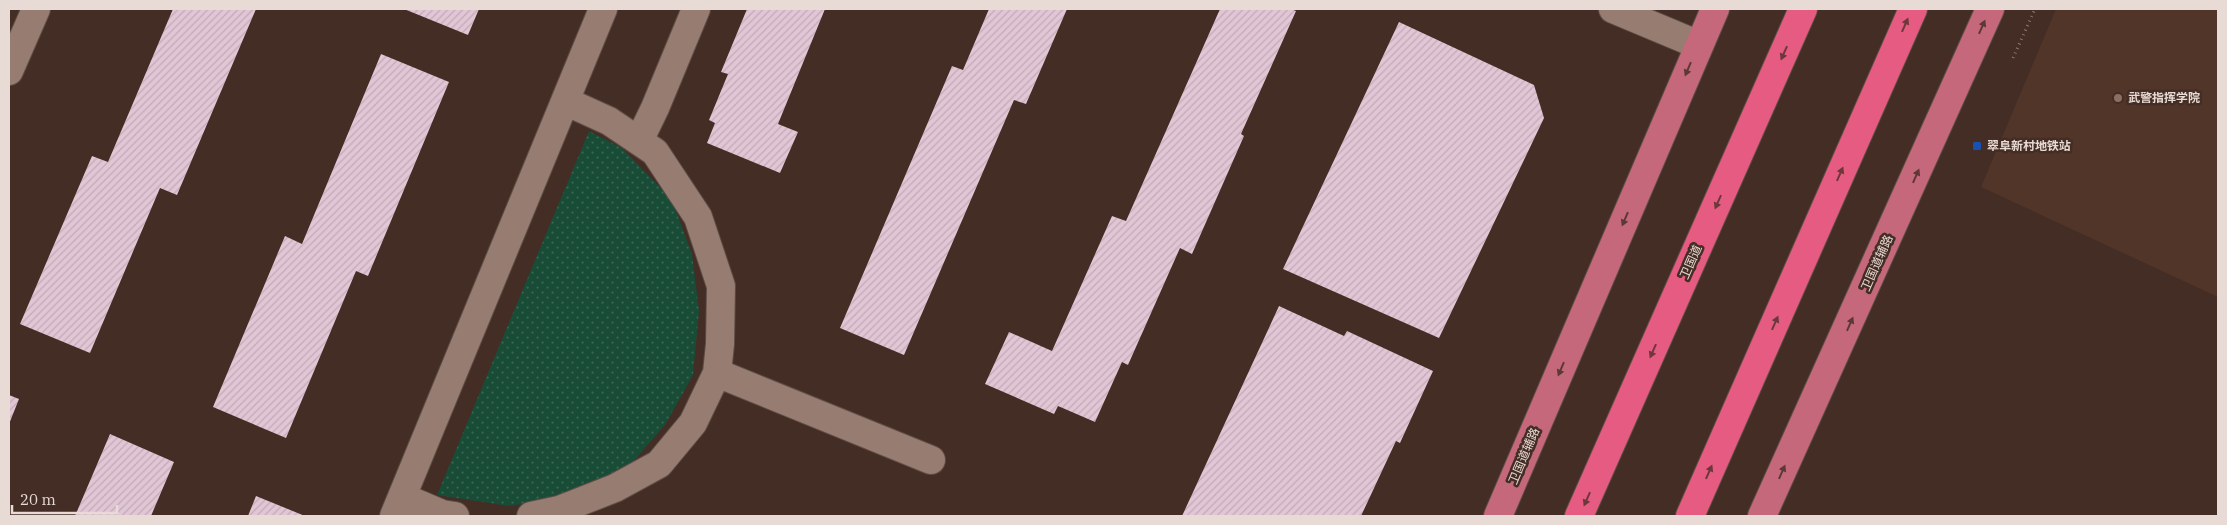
<svg xmlns="http://www.w3.org/2000/svg" width="2227" height="525" viewBox="0 0 2227 525" font-family="'IBM Plex Serif','Noto Sans SC',serif">
<style>
.built{fill:#523529}
.park{fill:url(#park-dots)}
.building{fill:url(#building-hatch)}
.lines{fill:none;stroke-linecap:round;stroke-linejoin:round}
.minor-casing{stroke:#5e4c45;stroke-width:30}
.major-casing{stroke:#5e4c45;stroke-width:30}
.highway-casing{stroke:#5e4c45;stroke-width:30}
.path{stroke:#8c7a72;stroke-width:3;stroke-dasharray:1 4;stroke-linecap:butt}
.minor{stroke:#967c71;stroke-width:28}
.major{stroke:#c5687b;stroke-width:28}
.highway{stroke:#e55b82;stroke-width:28}
.oneway{fill:#6c383c}
.oneway2{fill:#5d3935}
.education-dot{fill:#8d6e63;stroke:#432d24;stroke-width:2}
.transit-dot{fill:#1a4fb4;stroke:#432d24;stroke-width:2}
.labels{text-anchor:middle;stroke-width:5;stroke-linejoin:round;paint-order:stroke}
.poi-label{font-size:12px;font-weight:bold;fill:#e8dad4;stroke:#432d24;text-anchor:start}
.street-label{font-size:12px;fill:#e8dad4;stroke:#432d24}
</style>
<defs>
<pattern id="park-dots" width="8" height="8" patternUnits="userSpaceOnUse" patternTransform="scale(1.25)"><rect width="8" height="8" fill="#184c36"/><path d="M2 2h.1M6 6h.1" fill="none" stroke="#3a6552" stroke-width="1.8" stroke-linecap="round"/></pattern>
<pattern id="building-hatch" width="6" height="6" patternUnits="userSpaceOnUse" patternTransform="scale(1.25)"><rect width="6" height="6" fill="#e1c6d5"/><path d="M-1 1l2-2M0 6l6-6M5 7l2-2" fill="none" stroke="#c2abb7"/></pattern>
</defs>
<rect width="100%" height="100%" fill="#432d24"/>
<!-- built -->
<path class="built" d="M2056,9H2218V297L1981,187Z"/>
<!-- park -->
<path class="park" d="M589,131L622,148L672,200L692,254L699,311L693,375L665,425L631,464L563,498L509,506L437,495Z"/>
<!-- building -->
<path class="building" d="M173,9H256L177,195L160,188L90,353L20,324L92,156L108,162Z
M404,9H479L468,35Z
M747,9H825L778,124L798,132L780,173L707,143L715,123L709,120L728,74L721,72Z
M989,9H1067L1026,104L1014,100L904,355L840,328L952,66L963,70Z
M1220,9H1291L1296,11L1241,134L1244,136L1192,254L1180,248L1128,365L1122,362L1095,422L1058,406L1054,414L985,384L1009,332L1052,351L1112,216L1126,221Z
M1399,22L1534,85L1544,118L1439,338L1283,269Z
M381,54L449,82L368,276L356,271L286,438L213,407L285,236L302,244Z
M1279,306L1344,336L1347,331L1433,371L1400,443L1396,441L1361,516H1182Z
M9,395L19,399L9,424Z
M110,434L174,462L151,516H75Z
M256,496L305,516H248Z"/>
<g class="lines">
<!-- minor casing -->
<g class="minor-casing">
<path id="minor" d="M1613,9L1699,45
M9,71L36,9
M639,141L655,108L696,9
M717,373L931,460
M402,497L442,514L455,516
M394,516L603,9
M531,516L559,510L615,488L659,464L693,423L717,373L720,344L721,286L698,217L655,152L609,121L565,101"/>
</g>
<!-- major casing -->
<g class="major-casing">
<path id="major" d="M1498,516L1715,9
M1762,516L1990,9"/>
</g>
<!-- highway casing -->
<g class="highway-casing">
<path id="highway" d="M1579,516L1803,9
M1690,516L1913,9"/>
</g>
<!-- path -->
<path class="path" d="M2013,58L2035,9"/>
<!-- minor -->
<use href="#minor" class="minor"/>
<!-- major -->
<use href="#major" class="major"/>
<!-- highway -->
<use href="#highway" class="highway"/>
</g>
<!-- one-way arrows -->
<defs><path id="oneway-solid" d="M-6-.8H1V-3.2L6.5 0L1 3.2V.8H-6Z" transform="scale(1.25)"/></defs>
<g class="oneway">
<use href="#oneway-solid" transform="translate(1905 25) rotate(-66)"/>
<use href="#oneway-solid" transform="translate(1784 53) rotate(114)"/>
<use href="#oneway-solid" transform="translate(1840 174) rotate(-66)"/>
<use href="#oneway-solid" transform="translate(1718 202) rotate(114)"/>
<use href="#oneway-solid" transform="translate(1775 323) rotate(-66)"/>
<use href="#oneway-solid" transform="translate(1653 351) rotate(114)"/>
<use href="#oneway-solid" transform="translate(1709 472) rotate(-66)"/>
<use href="#oneway-solid" transform="translate(1587 499) rotate(114)"/>
</g>
<g class="oneway2">
<use href="#oneway-solid" transform="translate(1982 27) rotate(-66)"/>
<use href="#oneway-solid" transform="translate(1688 69) rotate(113)"/>
<use href="#oneway-solid" transform="translate(1916 176) rotate(-66)"/>
<use href="#oneway-solid" transform="translate(1625 219) rotate(113)"/>
<use href="#oneway-solid" transform="translate(1850 324) rotate(-66)"/>
<use href="#oneway-solid" transform="translate(1561 369) rotate(113)"/>
<use href="#oneway-solid" transform="translate(1782 472) rotate(-66)"/>
</g>
<!-- markers -->
<circle class="education-dot" cx="2118" cy="98" r="5"/>
<rect class="transit-dot" x="1972" y="141" width="10" height="10" rx="2.5"/>
<g class="labels">
<!-- poi labels -->
<g class="poi-label">
<text x="2128" y="102">武警指挥学院</text>
<text x="1987" y="150">翠阜新村地铁站</text>
</g>
<!-- street labels -->
<g class="street-label">
<text transform="translate(1691 262) rotate(-66)" y="4">卫国道</text>
<text transform="translate(1877 263) rotate(-66)" y="4">卫国道辅路</text>
<text transform="translate(1524 456) rotate(-67)" y="4">卫国道辅路</text>
</g>
</g>
<!-- border -->
<rect width="2227" height="525" fill="none" stroke="#e8dad4" stroke-width="20"/>
<!-- scale -->
<path d="M12 505v8h105v-8" fill="none" stroke="#e8dad4" stroke-width="2.5"/>
<text x="20" y="505" font-size="15" fill="#e8dad4" stroke="#432d24" stroke-width="4" paint-order="stroke">20 m</text>
</svg>
